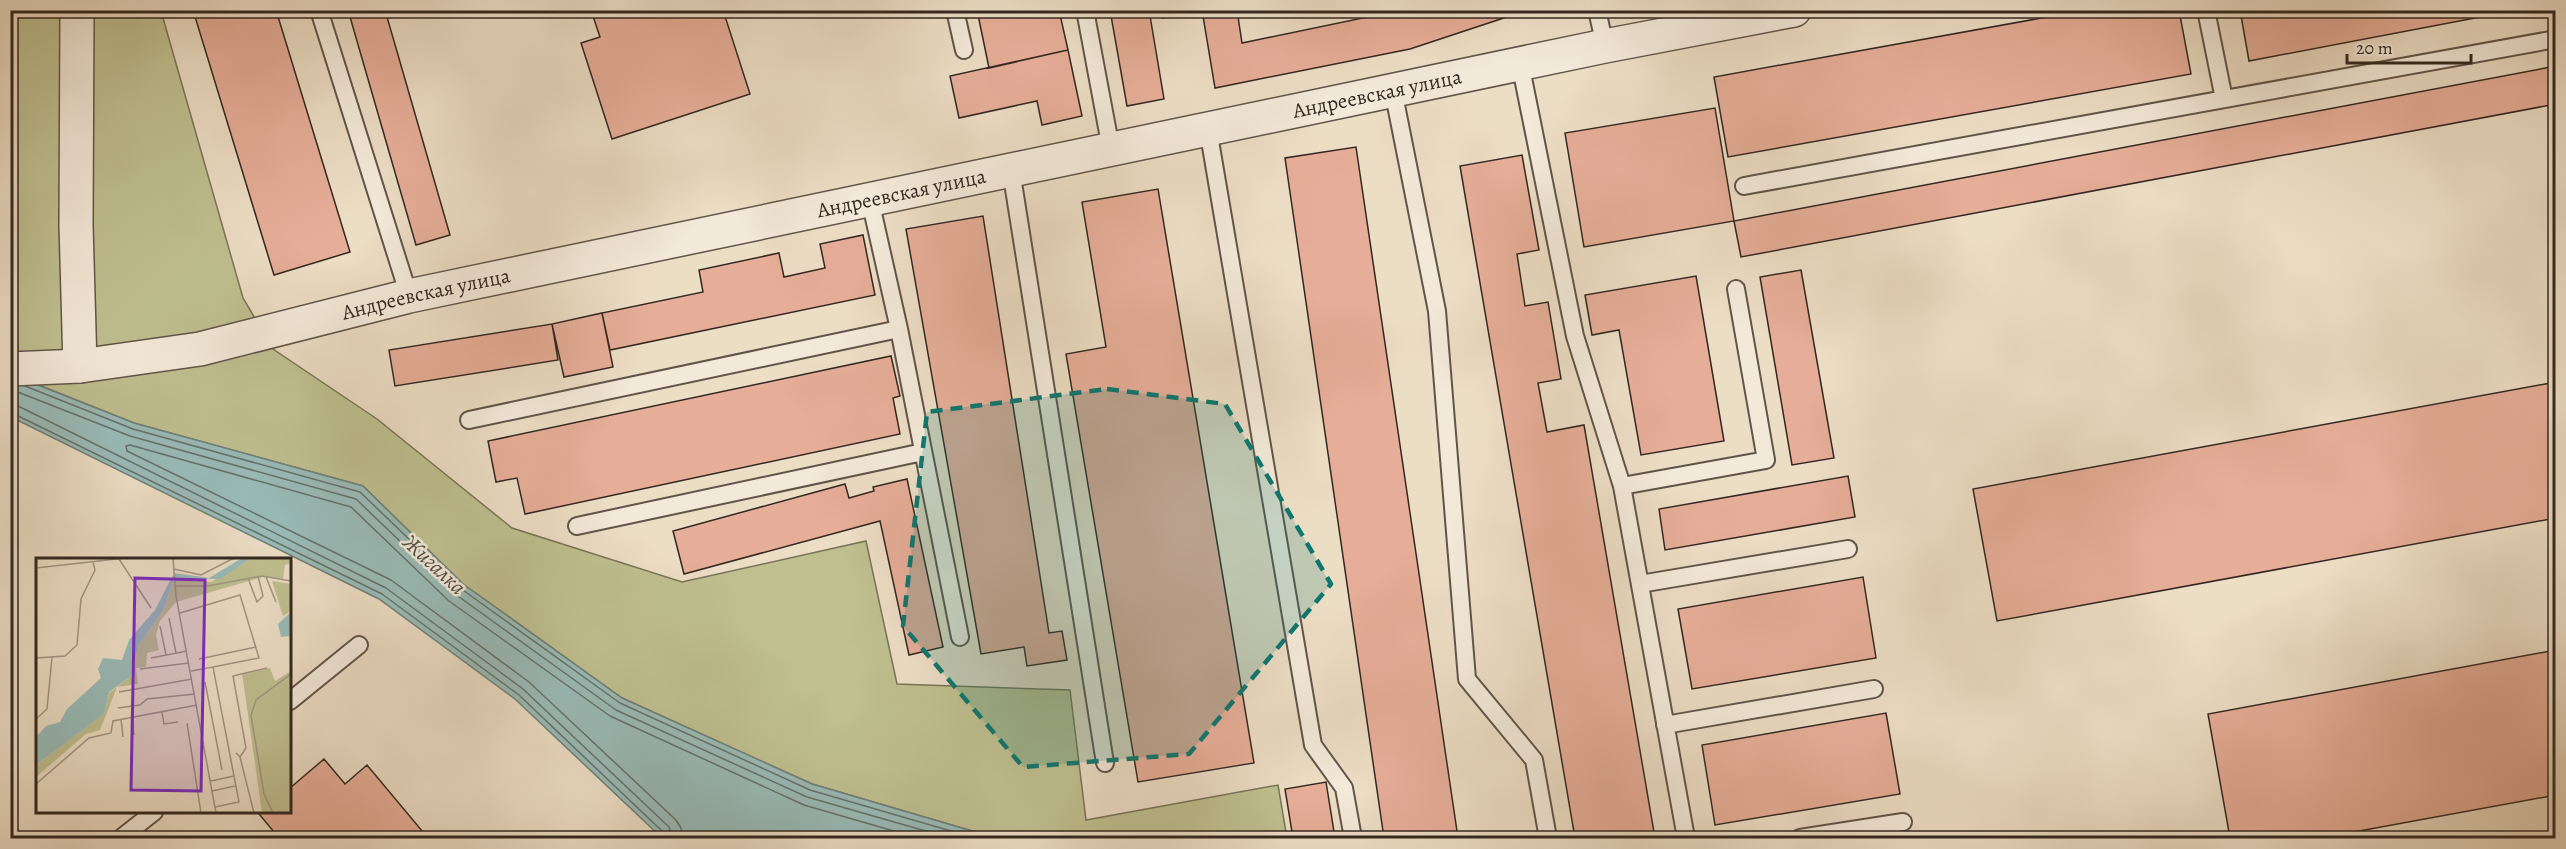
<svg xmlns="http://www.w3.org/2000/svg" width="2566" height="849" viewBox="0 0 2566 849" font-family="Alegreya,serif">
<style>
.green{fill:#bfbf90;stroke:#797458;stroke-width:1.5}
.water{fill:#99bbb8;stroke:#70807b;stroke-width:1.5}
.lines{fill:none;stroke-linecap:round;stroke-linejoin:round}
.shore{stroke:#66726c;stroke-width:1.5}
.building{fill:#e6ad98;stroke:#332820;stroke-width:1.5}
.service-casing{stroke:#615549;stroke-width:20}
.minor-casing{stroke:#615549;stroke-width:36}
.tertiary-casing{stroke:#615549;stroke-width:36}
.service{stroke:#f3e9d9;stroke-width:16}
.minor{stroke:#f3e9d9;stroke-width:33}
.tertiary{stroke:#f3e9d9;stroke-width:33}
.marked{fill:#0f766e;fill-opacity:0.2;stroke:#0f766e;stroke-width:4.5;stroke-dasharray:12 8;stroke-linejoin:round}
.labels{text-anchor:middle;stroke-width:5;stroke-linejoin:round;paint-order:stroke}
.street-label{font-size:21px;fill:#332820;stroke:#f3e9d9}
.water-label{font-size:22px;font-style:italic;fill:#4c4d46;stroke:#f3e9d9}
.inset-road{fill:none;stroke:#a29583;stroke-width:1.5}
.view{fill:#7b2cbf;fill-opacity:0.15;stroke:#7b2cbf;stroke-width:3}
.inset-edge{fill:none;stroke:#332820;stroke-width:3}
</style>
<rect width="100%" height="100%" fill="#ecddc5"/>
<filter id="stains"><feTurbulence type="fractalNoise" baseFrequency=".00333" numOctaves="4"/><feColorMatrix values="0 0 0 0 .2 0 0 0 0 .09 0 0 0 0 .02 0 0 0 .5 -.17"/></filter>
<radialGradient id="worn" r=".72"><stop offset=".6" stop-color="#630" stop-opacity="0"/><stop offset="1" stop-color="#630" stop-opacity=".3"/></radialGradient>
<!-- green -->
<path class="green" d="M10,11H161L243,298L273,349L377,419L512,528L682,582L866,541L897,684L1070,690L1086,820L1278,785L1287,838H996L812,784L622,698L463,584L363,486L134,423L11,374Z"/>
<!-- water -->
<path class="water" d="M10,374L134,423L363,486L463,584L622,698L812,784L996,838H662L515,699L379,599L11,417Z"/>
<g class="lines">
<!-- shore -->
<path class="shore" d="M25,386L133,429L360,492L460,588L620,703L810,790L975,838
M10,389L130,436L356,499L455,594L616,710L807,797L950,838
M10,404L18,406L386,588L523,689L669,827L673,838
M10,412L382,594L519,695L663,832L666,838
M682,838L681,828L676,820L529,682L391,580L127,451L126,446L130,445L351,507L449,601L610,716L804,805L918,838"/>
</g>
<!-- building -->
<path class="building" d="M193,10H276L350,252L274,275Z
M348,10H385L450,235L416,245Z
M591,10H681L683,17L703,10H723L750,94L612,139L581,43L600,37Z
M977,10H1059L1068,50L989,68Z
M1110,10H1149L1164,99L1127,106Z
M1161,10H1189L1190,14L1162,18Z
M1202,10H1237L1242,43L1401,10H1528L1410,49L1215,88Z
M2086,10H2179L2191,74L1728,157L1714,77Z
M2240,10H2517L2249,61Z
M1068,50L1082,116L1042,125L1037,101L959,118L950,76Z
M2556,66V104L1741,257L1734,221Z
M1715,108L1734,221L1584,247L1565,133Z
M1356,147L1458,838H1384L1285,158Z
M1522,155L1539,250L1517,254L1525,306L1548,302L1561,379L1538,383L1547,432L1584,425L1655,838H1575L1460,166Z
M1158,189L1254,763L1138,782L1066,354L1106,347L1082,202Z
M983,216L1049,633L1062,631L1067,660L1027,666L1024,647L981,654L906,229Z
M863,235L875,295L610,350L602,313L703,292L699,270L779,253L784,277L825,268L820,244Z
M1801,270L1834,458L1792,465L1760,277Z
M1696,276L1724,441L1641,455L1619,330L1592,335L1585,295Z
M602,313L613,367L564,377L552,324Z
M552,324L558,360L395,386L389,350Z
M891,356L900,396L893,398L900,434L525,514L517,478L496,482L488,441Z
M2556,382V518L1997,621L1973,489Z
M1848,476L1855,517L1665,550L1659,509Z
M907,479L943,647L909,655L880,521L684,574L673,531L845,484L849,498L874,491L873,487Z
M1863,577L1876,658L1692,689L1678,609Z
M2556,650V795L2321,838H2230L2208,714Z
M1886,713L1900,794L1715,825L1702,745Z
M324,759L345,784L367,765L423,832L415,838H279L259,814L262,812H290V788Z
M1326,782L1335,838H1293L1285,789Z"/>
<g class="lines">
<!-- service casing -->
<g class="service-casing">
<path id="service" d="M319,10L409,296
M955,10L964,50
M1085,10L1111,149
M1597,10L1605,46
M2206,10L2224,99
M1520,63L1575,336L1622,486L1686,838
M1393,90L1437,311L1467,679L1534,760L1548,838
M1208,129L1313,745L1344,788L1353,838
M1011,170L1105,763
M1744,186L2556,39
M870,200L899,329L960,637
M469,420L899,329
M1622,486L1766,460L1736,289
M577,526L923,452
M1640,584L1848,549
M290,701L359,645
M1665,725L1874,689
M121,838L154,812
M1800,838L1903,822"/>
</g>
<!-- minor casing -->
<g class="minor-casing">
<path id="minor" d="M77,10L76,225L80,366"/>
</g>
<!-- tertiary casing -->
<g class="tertiary-casing">
<g id="tertiary">
<path id="s1" d="M10,369L80,366L200,349L409,296L1605,46L1794,10"/>
</g>
</g>
<!-- service -->
<use href="#service" class="service"/>
<!-- minor -->
<use href="#minor" class="minor"/>
<!-- tertiary -->
<use href="#tertiary" class="tertiary"/>
</g>
<!-- marked area -->
<path class="marked" d="M1107,389L1225,404L1331,584L1189,754L1023,767L903,626L927,412Z"/>
<g class="labels">
<!-- street labels -->
<g class="street-label">
<text dy="7" stroke="none"><textPath href="#s1" startOffset="1396">Андреевская улица</textPath></text>
<text dy="7" stroke="none"><textPath href="#s1" startOffset="910">Андреевская улица</textPath></text>
<text dy="7" stroke="none"><textPath href="#s1" startOffset="424">Андреевская улица</textPath></text>
</g>
<!-- water labels -->
<g class="water-label">
<text transform="translate(435 564) rotate(43)" y="8">Жигалка</text>
</g>
</g>
<!-- overview -->
<g transform="translate(36 558)">
<rect width="255" height="255" fill="#ecddc5"/>
<path d="M215,0H255V5L249,7L247,21L227,19L140,44L124,63L120,77L123,92L111,95L110,109L100,110L102,126L81,129L64,172L50,176L0,219V207L68,156L73,135L94,119L103,87L128,51L138,20L175,24ZM236,23L255,26V53L247,58ZM234,110L239,123L255,113V255H226L206,115Z" fill="#bfbf90"/>
<path d="M206,0H215L184,21L138,20L128,51L103,87L94,119L73,134L68,156L0,207V179L10,168L24,164L31,151L65,120L62,111L67,100L86,102L93,82L119,52L138,15L173,20ZM255,54V78L245,79L242,66Z" fill="#99bbb8"/>
<path class="inset-road" d="M137,0L140,38L180,255M83,1L115,50M0,10L89,0M138,11L165,17L198,0M230,19L240,44M212,20L221,44L227,38L222,18M138,28H172L226,18L255,23M144,55L204,37L223,100L177,109M133,60L140,95M124,68L130,97M0,100L29,98L41,87L45,41L59,12L57,4M115,100L151,93M163,101L220,89M104,111L153,105M155,113L177,109L203,244L179,249M169,124L186,212M83,134L156,121M82,150L104,147L111,141L159,136M126,154L128,166L142,164M96,159L98,177M0,161L11,151L16,99M85,161L87,179M151,165L165,255M200,195L204,199L218,255M204,199L210,190L197,118L231,110M175,223L198,218M0,226L53,180L75,175L77,163L161,147M176,233L199,228M237,255L228,236L215,157L220,142L255,116"/>
<path class="view" d="M99,20L169,22L165,233L95,232Z"/>
<rect width="255" height="255" class="inset-edge"/>
</g>
<!-- margin -->
<rect width="2566" height="849" fill="none" stroke="#ecddc5" stroke-width="36"/>
<rect x="12" y="12" width="2542" height="825" fill="none" stroke="#332820" stroke-width="3"/>
<rect x="18" y="18" width="2530" height="813" fill="none" stroke="#332820" stroke-width="1.5"/>
<!-- scale -->
<path d="M2347 54v9h124v-9" fill="none" stroke="#332820" stroke-width="3"/>
<text x="2356" y="54" font-size="18" fill="#332820" stroke="#f3e9d9" stroke-width="4.5" paint-order="stroke">20 m</text>
<rect width="100%" height="100%" filter="url(#stains)"/>
<rect width="100%" height="100%" fill="url(#worn)"/>
</svg>
